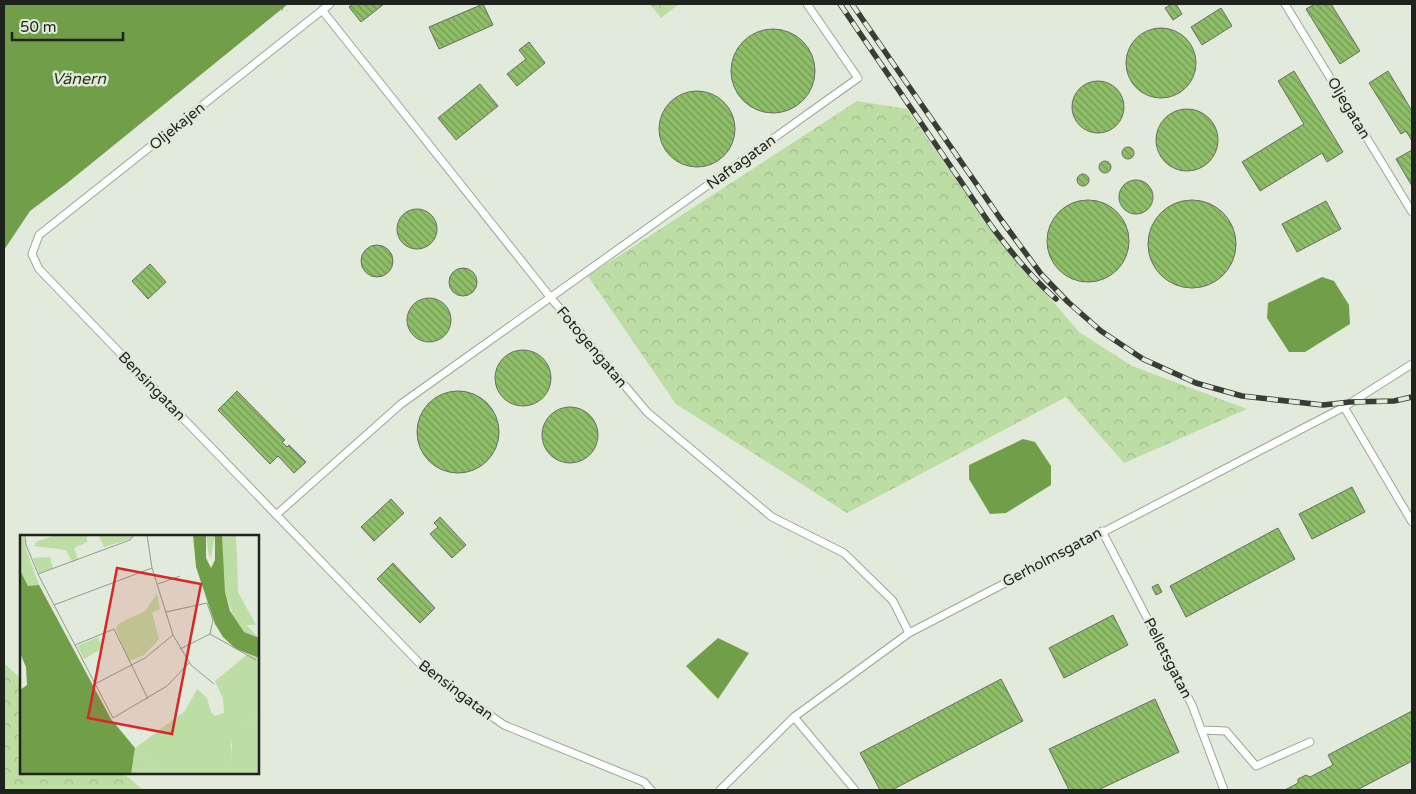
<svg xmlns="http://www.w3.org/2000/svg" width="1416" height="794" viewBox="0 0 1416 794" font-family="'Varela Round',sans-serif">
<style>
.forest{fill:url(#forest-crowns)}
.water{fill:#719f49}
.building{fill:url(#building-back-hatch);stroke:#676f62}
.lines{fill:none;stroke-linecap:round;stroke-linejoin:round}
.lane-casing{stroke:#9ca597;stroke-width:9}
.path{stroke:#83897f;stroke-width:2.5;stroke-dasharray:1 4;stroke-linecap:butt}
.lane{stroke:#fff;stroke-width:7}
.rail-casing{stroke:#3a3d37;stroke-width:5.5}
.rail{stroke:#e1eadb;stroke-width:4;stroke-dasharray:11;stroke-linecap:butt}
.labels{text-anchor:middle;stroke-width:5;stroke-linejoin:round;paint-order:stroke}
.street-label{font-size:15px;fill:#1f221d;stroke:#e1eadb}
.water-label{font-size:16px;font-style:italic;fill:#263915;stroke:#e1eadb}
.inset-road{fill:none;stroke:#939a8f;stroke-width:1}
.view{fill:#d62828;fill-opacity:0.15;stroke:#d62828;stroke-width:2.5}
.inset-edge{fill:none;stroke:#1f221d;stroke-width:2.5}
</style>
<defs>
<pattern id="forest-crowns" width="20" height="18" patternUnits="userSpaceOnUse" patternTransform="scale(1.25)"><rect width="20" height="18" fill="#bcdda4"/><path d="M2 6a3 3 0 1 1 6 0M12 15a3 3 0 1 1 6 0" fill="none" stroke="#a1bd8d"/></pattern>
<pattern id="building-back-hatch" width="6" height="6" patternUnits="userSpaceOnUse" patternTransform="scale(1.25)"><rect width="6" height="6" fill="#8ebe67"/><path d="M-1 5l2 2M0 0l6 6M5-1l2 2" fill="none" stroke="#739a54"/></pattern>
</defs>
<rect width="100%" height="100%" fill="#e1eadb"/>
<!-- forest -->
<path class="forest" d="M650,4H679L661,18Z
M857,101L907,109L986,223L1079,332L1132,366L1247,409L1124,463L1066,397L847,513L676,404L588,276Z
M4,663L21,679V773H123L143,790H4Z"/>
<!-- water -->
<path class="water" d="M4,4H288L66,184L30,211L4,250Z
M1322,277L1334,281L1349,305L1350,324L1305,352H1289L1267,318L1268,303Z
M1023,439L1035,442L1051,466V485L1006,513L990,514L969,479V465Z
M718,638L749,653L718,699L686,666Z"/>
<!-- building -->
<path class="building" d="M353,4H384L361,22L349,7Z
M483,4L493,25L439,49L429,27Z
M1172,4H1176L1182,14L1173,20L1165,8Z
M1315,4H1331L1360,51L1340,64L1306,9Z
M1221,8L1232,26L1202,45L1191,27Z
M1126 63a35 35 0 1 1 70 0a35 35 0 1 1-70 0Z
M731 71a42 42 0 1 1 84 0a42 42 0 1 1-84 0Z
M529,42L545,63L517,86L507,74L526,59L519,50Z
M1294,71L1343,152L1327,162L1322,153L1260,191L1242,162L1304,124L1278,81Z
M1388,71L1412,111V141L1406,131L1401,134L1369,83Z
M1072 107a26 26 0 1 1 52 0a26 26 0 1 1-52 0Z
M480,84L498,106L456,140L438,118Z
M659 129a38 38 0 1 1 76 0a38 38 0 1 1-76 0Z
M1156 140a31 31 0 1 1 62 0a31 31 0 1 1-62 0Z
M1122 153a6 6 0 1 1 12 0a6 6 0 1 1-12 0Z
M1412,150V186L1396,159Z
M1099 167a6 6 0 1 1 12 0a6 6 0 1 1-12 0Z
M1077 180a6 6 0 1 1 12 0a6 6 0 1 1-12 0Z
M1119 197a17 17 0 1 1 34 0a17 17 0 1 1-34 0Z
M1047 241a41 41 0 1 1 82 0a41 41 0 1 1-82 0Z
M1148 244a44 44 0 1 1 88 0a44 44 0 1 1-88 0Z
M1326,201L1341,229L1297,252L1282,224Z
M397 229a20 20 0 1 1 40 0a20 20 0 1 1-40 0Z
M361 261a16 16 0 1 1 32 0a16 16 0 1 1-32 0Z
M150,264L166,282L148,299L132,281Z
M449 282a14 14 0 1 1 28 0a14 14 0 1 1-28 0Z
M407 320a22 22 0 1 1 44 0a22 22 0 1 1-44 0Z
M495 378a28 28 0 1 1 56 0a28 28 0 1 1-56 0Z
M417 432a41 41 0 1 1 82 0a41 41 0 1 1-82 0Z
M237,391L285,440L282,442L287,447L289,445L306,462L294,473L278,456L270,464L218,410Z
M542 435a28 28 0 1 1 56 0a28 28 0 1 1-56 0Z
M1352,487L1365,512L1312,539L1299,514Z
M391,499L404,513L374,541L361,527Z
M440,517L466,545L452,558L430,534L438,527L434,523Z
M1278,528L1295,559L1186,617L1170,586Z
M393,563L435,608L420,623L377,579Z
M1158,584L1162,592L1156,595L1152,587Z
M1113,615L1128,645L1064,678L1049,648Z
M1001,679L1023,721L892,790H880L860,753Z
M1155,699L1179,752L1098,790H1069L1049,749Z
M1412,711V761L1357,790H1285L1298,783V779L1306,775L1310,777L1333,765L1328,755Z"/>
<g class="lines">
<!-- lane casing -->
<g class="lane-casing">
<path id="lane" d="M330,4L39,235L32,254L39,269L426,670L504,725L644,782L651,790
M1285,4L1412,212
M322,10L551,298L647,412L772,517L844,553L893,601L909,633
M1344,407L1412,522
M276,515L401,404L858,78L807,4
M1102,531L1192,705L1224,790
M794,717L855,790
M1201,730L1226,731L1256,766L1310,742
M720,790L794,717L909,633L1344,407L1412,364"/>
</g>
<!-- path -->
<path class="path" d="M268,4L287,11"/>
<!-- lane -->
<use href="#lane" class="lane"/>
<!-- rail casing -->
<g class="rail-casing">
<path id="rail" d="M840,4L992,227C1012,253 1031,277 1056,299
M852,4L1002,221L1041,274L1068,302L1101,331L1143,359L1196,383L1242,396L1323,405L1350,402L1394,401L1412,397"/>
</g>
<!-- rail -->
<use href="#rail" class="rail"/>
</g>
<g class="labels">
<!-- street labels -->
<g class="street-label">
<text transform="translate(1349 108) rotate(59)" y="5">Oljegatan</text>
<text transform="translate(177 126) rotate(-39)" y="5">Oljekajen</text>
<text transform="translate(741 162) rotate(-36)" y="5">Naftagatan</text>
<text transform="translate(592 347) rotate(50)" y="5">Fotogengatan</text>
<text transform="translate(152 386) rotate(46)" y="5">Bensingatan</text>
<text transform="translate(1052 557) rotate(-28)" y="5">Gerholmsgatan</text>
<text transform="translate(1168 658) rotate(63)" y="5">Pelletsgatan</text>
<text transform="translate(456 690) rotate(37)" y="5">Bensingatan</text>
</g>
<!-- water labels -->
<g class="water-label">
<text x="79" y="84">Vänern</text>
</g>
</g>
<!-- overview -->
<g transform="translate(20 535)">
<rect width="239" height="239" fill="#e1eadb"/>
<path d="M207,4L216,5L217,23H207Z" fill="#bcdda4"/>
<path d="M35,0L67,1V7L54,13L58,24L52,27L46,15L14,11L16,7ZM113,0L110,4L84,12L79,1ZM186,0H195L191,22L189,21ZM202,0H216V5H207V23H217L218,57L236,90H227L212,75L203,36ZM30,22L33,33L19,38L13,23ZM137,59L140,74L132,78L139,104L124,120L109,126L96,94L98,89L125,76ZM78,102L83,113L64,124L57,111ZM228,119L239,123V184L216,187L211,210L212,220L206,239H144L115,213L165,176L177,154L187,163L191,177L195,181L204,178L203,163L195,146Z" fill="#bcdda4"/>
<path d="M0,0H4L6,14L19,50L8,51L0,35ZM203,36L212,75L239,103L224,97L216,89L205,57ZM239,184V239H206L212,221V193L216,187ZM115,213L144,239H111Z" fill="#bcdda4"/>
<path d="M173,0H186V23L191,33L195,25V0H202L205,57L210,76L224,97L239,103V123L216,114L203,102L195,89L176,32ZM0,35L8,51L19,50L91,184L115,213L111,239H0V155L7,150L6,132L0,118Z" fill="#719f49"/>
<path class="inset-road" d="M5,0L6,10L19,41L93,183L147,151L169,128M127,0L132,33L153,100L171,130L194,149M18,39L110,5L114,0M138,49L160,41M34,70L132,33M146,77L187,68L193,85L190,99M55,110L94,94L128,164M160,114L190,99L236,125M75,149L125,123L153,100"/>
<path class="view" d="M97,33L181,49L152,199L68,183Z"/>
<rect width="239" height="239" class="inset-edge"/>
</g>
<!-- border -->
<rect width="1416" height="794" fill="none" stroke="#1f221d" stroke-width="10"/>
<!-- scale -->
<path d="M12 32v8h111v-8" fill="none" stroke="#1f221d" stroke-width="2.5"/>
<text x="20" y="32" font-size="15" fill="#1f221d" stroke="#e1eadb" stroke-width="4" paint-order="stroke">50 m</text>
</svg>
